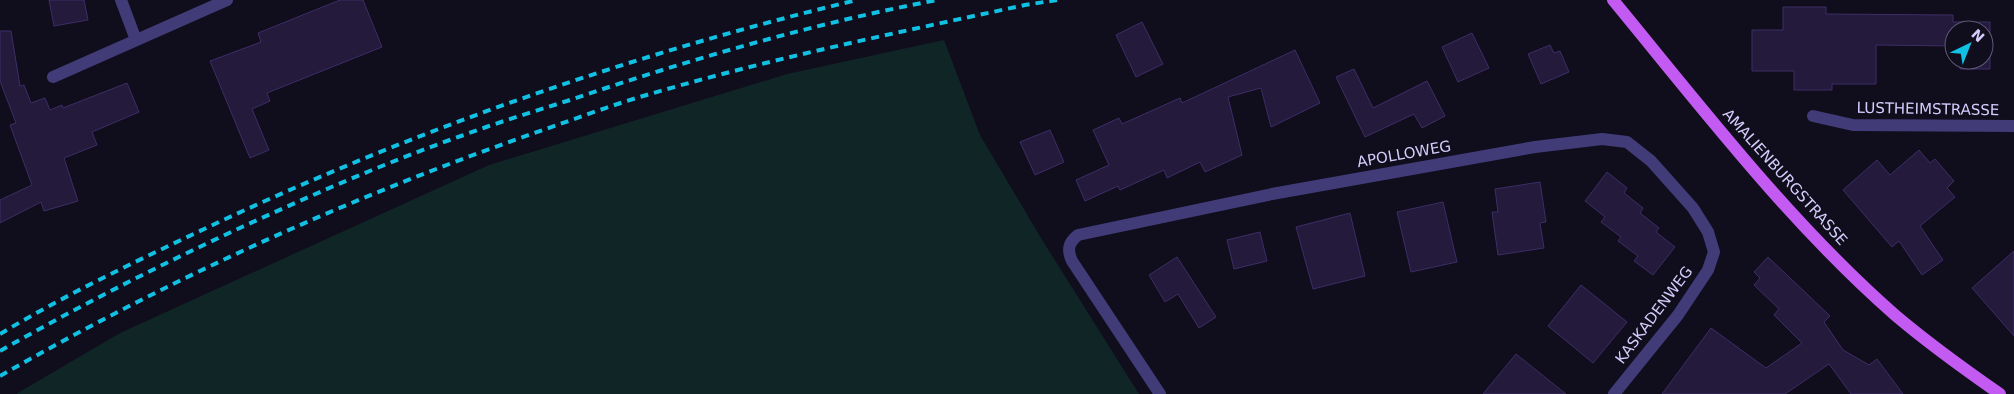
<svg xmlns="http://www.w3.org/2000/svg" width="2014" height="394" viewBox="0 0 2014 394" font-family="'DejaVu Sans',sans-serif">
<style>
.green{fill:#102526}
.building{fill:#231a3c;stroke:#3d2e66}
.lines{fill:none;stroke-linecap:round;stroke-linejoin:round}
.minor{stroke:#413b78;stroke-width:12}
.primary{stroke:#c35bf3;stroke-width:12}
.rail{stroke:#11c1e3;stroke-width:4;stroke-dasharray:8 6;stroke-linecap:butt}
.labels{text-anchor:middle;stroke-width:4;stroke-linejoin:round;paint-order:stroke}
.street-label{font-size:15px;fill:#d4ccfb;stroke:#100d1c}
</style>
<rect width="100%" height="100%" fill="#100d1c"/>
<!-- green -->
<path class="green" d="M944,40L980,135L1041,238L1139,394H16L120,333L489,165L787,74Z"/>
<!-- building -->
<path class="building" d="M49,0H84L88,20L54,26Z
M340,0H363L382,47L267,93L270,101L252,109L269,150L250,158L210,61L261,42L258,33Z
M1783,7H1826V14L1953,15V22H1990V69H1960V60H1984V30H1954V46L1876,45V84H1832V90H1794V71H1752V30H1783Z
M1142,22L1163,64L1136,77L1116,35Z
M0,31H11L20,86L24,85L31,103L45,98L50,110L62,105L63,108L127,83L139,112L92,132L97,145L64,158L78,201L44,211L41,202L0,223V200L32,185L10,125L16,123L0,81Z
M1472,33L1489,68L1458,82L1442,47Z
M1550,45L1554,53L1560,51L1569,72L1541,84L1528,54Z
M1295,50L1320,103L1271,127L1261,88L1228,97L1242,155L1205,172L1200,162L1167,178L1164,170L1120,190L1118,186L1085,201L1076,180L1109,165L1093,130L1119,118L1122,124L1180,98L1182,103Z
M1354,69L1373,108L1427,81L1445,116L1422,128L1414,114L1365,137L1336,77Z
M1050,130L1064,162L1035,175L1020,142Z
M1919,150L1930,163L1935,159L1954,181L1947,188L1955,197L1920,226L1943,260L1922,275L1899,241L1892,247L1843,190L1877,160L1890,175Z
M1607,172L1627,188L1624,193L1643,208L1640,213L1659,228L1656,232L1675,247L1653,275L1634,261L1638,256L1618,241L1621,237L1601,222L1605,217L1585,201Z
M1540,182L1546,222L1540,223L1544,248L1498,255L1492,212H1498L1495,189Z
M1443,202L1457,262L1411,272L1397,212Z
M1350,213L1365,276L1313,289L1296,227Z
M1260,232L1267,261L1234,269L1227,240Z
M2014,251V336L1972,288Z
M1177,257L1216,317L1199,328L1178,294L1165,302L1149,275Z
M1768,257L1830,316L1824,322L1843,350L1869,365L1877,359L1903,394H1851L1829,364L1785,394H1662L1711,328L1766,368L1802,343L1774,315L1779,309L1754,285L1760,278L1754,272Z
M1581,285L1627,322L1593,363L1548,326Z
M1516,354L1566,394H1483Z"/>
<g class="lines">
<!-- minor -->
<path class="minor" d="M121,0L136,40
M53,77L227,0
M1813,116L1853,125L2014,126
M1160,394L1072,261C1067,250 1068,243 1078,235L1272,194L1535,147L1602,139L1627,142L1651,161L1693,208L1708,232L1714,252L1708,270L1678,315L1614,394"/>
<!-- primary -->
<path class="primary" d="M1613,0C1702,108 1789,222 1895,315C1928,343 1964,369 2000,394"/>
<!-- rail -->
<path class="rail" d="M0,334C70,292 145,257 219,222C425,126 636,53 857,0
M0,351C79,306 160,265 242,227C314,194 387,162 461,136C496,123 532,112 567,101C688,60 811,24 937,0
M0,376C173,277 357,194 546,129C580,117 615,104 650,94C773,58 900,32 1025,5L1057,0"/>
</g>
<g class="labels">
<!-- street labels -->
<g class="street-label">
<text transform="translate(1928 109) rotate(1)" y="5">LUSTHEIMSTRASSE</text>
<text transform="translate(1404 154) rotate(-10)" y="5">APOLLOWEG</text>
<text transform="translate(1785 177) rotate(48)" y="5">AMALIENBURGSTRASSE</text>
<text transform="translate(1654 315) rotate(-53)" y="5">KASKADENWEG</text>
</g>
</g>
<!-- north arrow -->
<g transform="translate(1969 45) rotate(43)"><circle r="24" fill="#100d1c" stroke="#5e5975"/>
<path d="M0-4L9 19L0 12L-9 19Z" fill="#11c1e3"/>
<text y="-8" font-size="14" font-weight="bold" text-anchor="middle" fill="#d4ccfb">N</text>
</g>
</svg>
